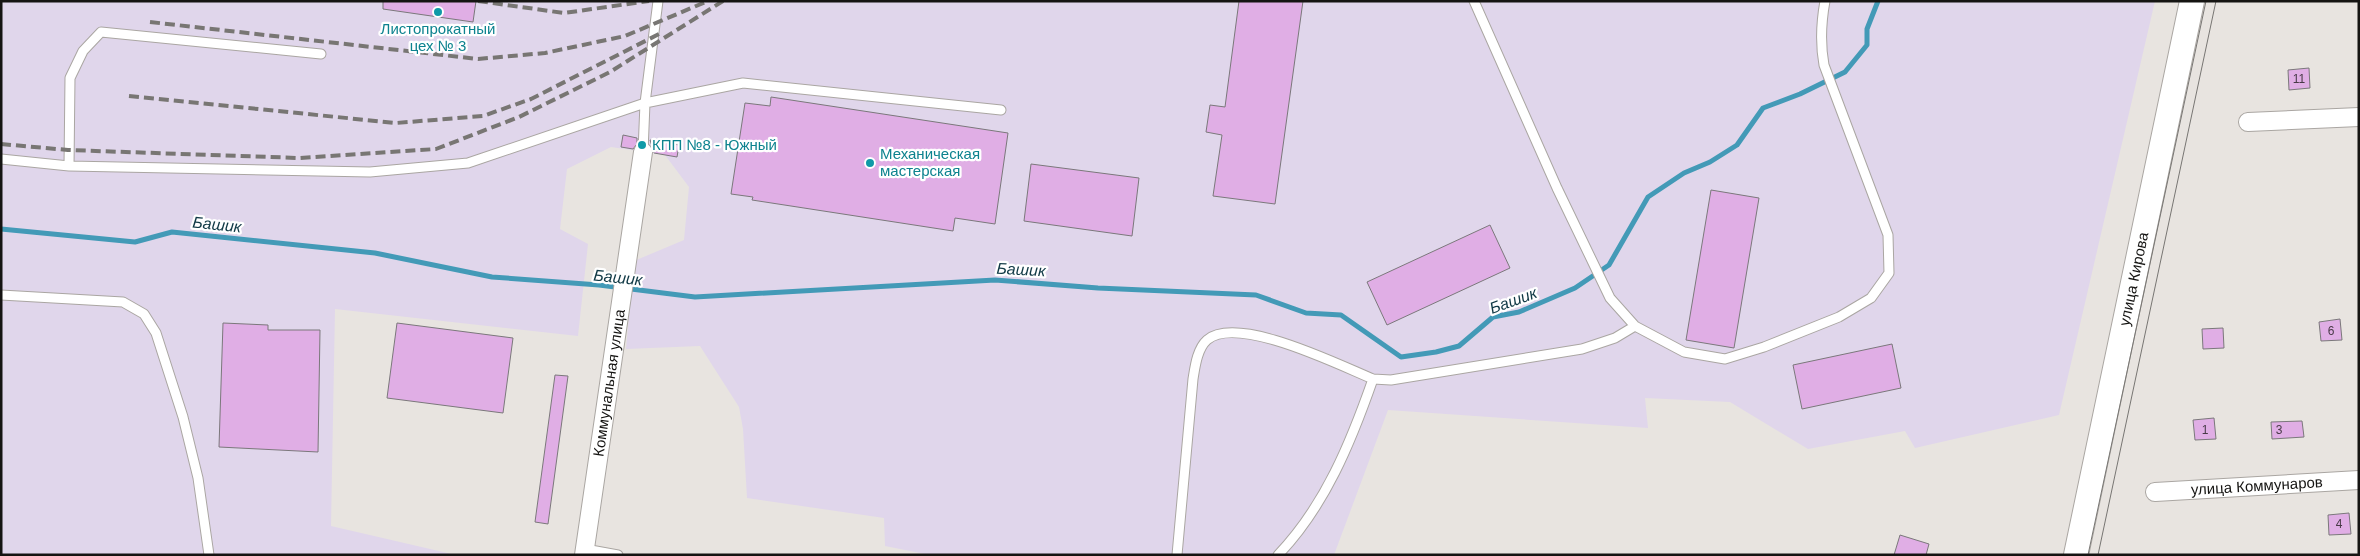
<svg xmlns="http://www.w3.org/2000/svg" width="2360" height="556" viewBox="0 0 2360 556" font-family="Arial,sans-serif">
<style>
.industrial{fill:#e0d6eb}
.lines{fill:none;stroke-linecap:round;stroke-linejoin:round}
.stream{stroke:#439ab7;stroke-width:5}
.building{fill:#e0aee5;stroke:#7b787b}
.service-casing{stroke:#aaa6a2;stroke-width:11}
.minor-casing{stroke:#aaa6a2;stroke-width:20}
.secondary-casing{stroke:#aaa6a2;stroke-width:26}
.service{stroke:#fff;stroke-width:9}
.minor{stroke:#fff;stroke-width:18}
.secondary{stroke:#fff;stroke-width:24}
.tram{stroke:#787673;stroke-width:1}
.rail{stroke:#787673;stroke-width:4;stroke-dasharray:10 5;stroke-linecap:butt}
.culture-dot{fill:#0f9aa8;stroke:#fff;stroke-width:2}
.labels{text-anchor:middle;stroke-width:4.5;stroke-linejoin:round;paint-order:stroke}
.number-label{font-size:12px;fill:#483a47}
.culture-label{font-size:15px;fill:#0d838f;stroke:#fff;text-anchor:start}
.street-label{font-size:15px;fill:#151412;stroke:#fff}
.water-label{font-size:16px;font-style:italic;fill:#103945;stroke:#fff}
</style>
<rect width="100%" height="100%" fill="#e8e4e0"/>
<!-- industrial -->
<path class="industrial" d="M1,1H2155L2059,415L1915,448L1905,431L1808,449L1730,402L1645,398L1648,428L1388,410L1334,555H930L885,546L884,518L747,498L743,429L739,407L700,346L626,349L634,261L684,240L689,187L665,155L611,147L567,169L560,229L588,244L578,336L335,309L331,526L456,555H1Z"/>
<g class="lines">
<!-- stream -->
<path class="stream" d="M1,229L135,242L172,232L375,253L492,277L599,285L695,297L995,280L1098,288L1256,295L1306,313L1341,315L1401,357L1436,352L1459,346L1493,317L1519,312L1575,288L1609,265L1648,197L1684,173L1710,162L1737,145L1763,108L1800,94L1845,72L1867,45V29L1878,1"/>
</g>
<!-- building -->
<path class="building" d="M383,1H476L473,22L383,9Z
M1239,1H1303L1275,204L1213,196L1222,135L1206,132L1210,105L1225,107Z
M2309,68L2310,88L2289,90L2288,70Z
M771,97L1008,133L995,224L955,218L953,231L752,200L753,197L731,194L745,103L770,106Z
M623,135L637,138V144L633,149L621,147Z
M650,140L679,145L677,157L654,153Z
M1031,164L1139,178L1132,236L1024,221Z
M1711,190L1759,198L1734,348L1686,340Z
M1490,225L1510,268L1387,325L1367,282Z
M2340,319L2342,340L2321,341L2319,322Z
M223,323L268,325V330H320L318,452L219,447Z
M397,323L513,338L503,413L387,398Z
M2223,328L2224,348L2203,349L2202,329Z
M1892,344L1901,388L1802,409L1793,365Z
M555,375L568,376L548,524L535,522Z
M2214,418L2216,439L2195,440L2193,420Z
M2302,421L2304,437L2272,439L2271,422Z
M2349,513L2351,534L2329,535L2328,515Z
M1900,535L1929,544L1926,555H1894Z"/>
<g class="lines">
<!-- service casing -->
<g class="service-casing">
<path id="service" d="M1474,1L1557,188L1610,298L1635,326L1684,352L1725,359L1764,347L1839,317L1871,298L1889,273L1888,235L1824,65C1820,43 1821,23 1825,1
M643,152L645,103L658,1
M1,159L69,166L370,172L468,163L645,103L743,83L1001,110
M69,166L70,78L83,51L101,32L321,54
M1,295L123,302L144,314L156,333L183,417L198,478L209,555
M585,549L618,555
M1177,555L1193,379C1195,367 1197,349 1207,340C1237,314 1339,365 1373,379L1391,380L1582,349L1615,338L1635,326
M1278,555C1325,506 1351,442 1373,379"/>
</g>
<!-- minor casing -->
<g class="minor-casing">
<g id="minor">
<path d="M2248,122L2359,117"/>
<path id="s1" d="M2155,492L2359,480"/>
<path id="s2" d="M584,555L643,152"/>
</g>
</g>
<!-- secondary casing -->
<g class="secondary-casing">
<g id="secondary">
<path id="s3" d="M2076,555L2192,1"/>
</g>
</g>
<!-- service -->
<use href="#service" class="service"/>
<!-- minor -->
<use href="#minor" class="minor"/>
<!-- secondary -->
<use href="#secondary" class="secondary"/>
<!-- tram -->
<path class="tram" d="M2088,555L2206,1
M2098,555L2216,1"/>
<!-- rail -->
<path class="rail" d="M478,1L564,13L649,1
M150,22L478,59L545,53L625,36L708,1
M129,96L396,123L483,116L531,99L661,33
M1,144L68,150L299,158L436,149L519,117L610,72L723,1"/>
</g>
<!-- markers -->
<g class="culture-dot">
<circle cx="438" cy="12" r="5"/>
<circle cx="642" cy="145" r="5"/>
<circle cx="870" cy="163" r="5"/>
</g>
<g class="labels">
<!-- number labels -->
<g class="number-label">
<text x="2299" y="83">11</text>
<text x="2331" y="335">6</text>
<text x="2205" y="434">1</text>
<text x="2279" y="434">3</text>
<text x="2339" y="528">4</text>
</g>
<!-- culture labels -->
<g class="culture-label">
<text x="438" y="34" text-anchor="middle">Листопрокатный<tspan x="438" dy="17">цех № 3</tspan></text>
<text x="652" y="150">КПП №8 - Южный</text>
<text x="880" y="159">Механическая<tspan x="880" dy="17">мастерская</tspan></text>
</g>
<!-- street labels -->
<g class="street-label">
<text dy="5" stroke="none"><textPath href="#s3" startOffset="282">улица Кирова</textPath></text>
<text dy="5" stroke="none"><textPath href="#s2" startOffset="174">Коммунальная улица</textPath></text>
<text dy="5" stroke="none"><textPath href="#s1" startOffset="102">улица Коммунаров</textPath></text>
</g>
<!-- water labels -->
<g class="water-label">
<text transform="translate(217 224) rotate(6)" y="6">Башик</text>
<text transform="translate(1021 269) rotate(3)" y="6">Башик</text>
<text transform="translate(618 277) rotate(6)" y="6">Башик</text>
<text transform="translate(1513 300) rotate(-20)" y="6">Башик</text>
</g>
</g>
<!-- border -->
<rect width="2360" height="556" fill="none" stroke="#151412" stroke-width="5"/>
</svg>
